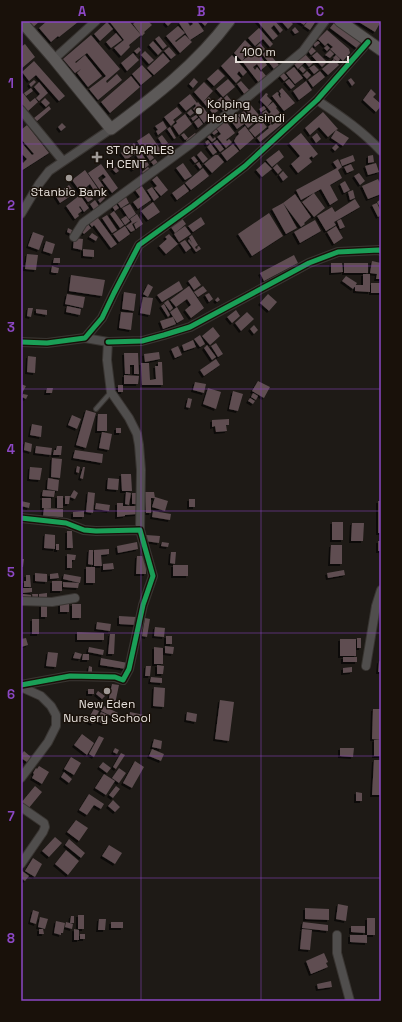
<svg xmlns="http://www.w3.org/2000/svg" width="402" height="1022" viewBox="0 0 402 1022" font-family="'Space Grotesk',sans-serif">
<style>
.building{fill:#5e4e51;filter:url(#shadow)}
.lines{fill:none;stroke-linecap:round;stroke-linejoin:round}
.lane-casing{stroke:#393532;stroke-width:6}
.street-casing{stroke:#393532;stroke-width:10}
.secondary-casing{stroke:#393532;stroke-width:13}
.lane{stroke:#504e4d;stroke-width:4}
.street{stroke:#504e4d;stroke-width:8}
.secondary{stroke:#5c5958;stroke-width:11}
.cycleway-casing{stroke:#19110a;stroke-width:8}
.cycleway{stroke:#1a9f57;stroke-width:5}
.grid{fill:none;stroke:#8b47c3;stroke-width:1;stroke-opacity:0.55}
.poi-dot{fill:#9f9995;stroke:#19110a;stroke-width:1.5}
.labels{text-anchor:middle;stroke-width:3;stroke-linejoin:round;paint-order:stroke}
.poi-label{font-size:12px;fill:#e4ded9;stroke:#19110a;text-anchor:start}
.neatline{fill:none;stroke:#8b47c3;stroke-width:1.5}
.grid-label{font-size:13px;text-anchor:middle;font-weight:bold;fill:#8b47c3}
</style>
<defs>
<filter id="shadow"><feDropShadow dx="-2" dy="2" stdDeviation="0" flood-color="#0009"/></filter>
</defs>
<rect width="100%" height="100%" fill="#1e1a16"/>
<!-- building -->
<path class="building" d="M26,21H40L32,28Z
M47,21H77L78,22L59,37L58,36L51,42L39,28Z
M109,21H129L141,35L129,45L130,47L121,56L114,48L124,40Z
M136,21H148L152,25L144,32L145,33L142,36L133,24Z
M166,21H173L168,26L165,23Z
M182,21H187L190,26L193,24L191,21H197L204,31L190,40L179,23Z
M200,21H209L205,26Z
M257,21H275L283,30L280,33L274,25L271,28L278,36L273,40Z
M281,21H290L293,24L288,29Z
M298,21H307L304,25Z
M308,21H316L310,30L304,26Z
M357,21H381V24L380,23L375,32Z
M107,22L113,29L100,41L94,34Z
M334,23L362,43L358,49L330,28Z
M178,26L185,33L175,41L176,42L185,35L192,42L180,53L166,36Z
M295,27L299,32L295,34L292,30Z
M259,28L273,44L270,47L263,39L255,46L248,38Z
M327,30L349,49L350,53L343,61L330,49L333,47L328,43L325,46L318,39Z
M116,33L122,40L111,48L106,42Z
M91,35L120,69L106,81L107,83L117,74L122,80L98,100L89,89L106,76L87,53L75,62L76,63L85,55L102,76L88,87L77,73L81,69L75,73L63,59Z
M159,36L167,46L163,49L155,39Z
M245,40L253,48L242,61L234,53Z
M153,41L162,51L158,55L149,45Z
M318,41L320,43L315,47L313,44Z
M260,43L265,49L261,53L256,47Z
M25,44L35,57L21,69V47Z
M327,45L330,48L327,51L324,48Z
M139,47L141,50L137,54L134,51Z
M169,47L176,55L171,59L164,51Z
M312,47L316,51L311,55L308,51Z
M256,50L267,65L261,70L257,64L253,67L255,70L257,67L261,72L262,71L267,77L259,83L242,61Z
M330,50L334,54L330,58L325,55Z
M145,51L154,60L149,64L141,55Z
M267,51L279,65L274,69L262,54Z
M317,52L327,62L322,67L312,56Z
M133,53L139,60L127,71L121,63Z
M163,53L170,61L154,75L147,68Z
M305,54L313,63L309,67L305,62L298,69L294,64Z
M232,55L247,72L243,76L239,71L237,74L241,78L236,83L221,66Z
M336,55L340,59L338,62L333,58Z
M334,59L339,65L328,75L322,69Z
M34,61L65,96L59,101L36,75L29,81L22,72Z
M142,65L152,76L141,85L132,74Z
M314,65L319,70L314,74L309,68Z
M302,66L306,70L303,73L299,69Z
M294,67L303,78L295,84L286,73Z
M218,69L225,76L214,86L207,79Z
M307,71L311,75L307,79L303,75Z
M320,71L325,77L313,87L308,80Z
M283,72L288,78L284,81L279,75Z
M131,76L140,87L110,113L101,102Z
M194,78L198,82L193,88L189,84Z
M351,78L355,83L352,86L348,80Z
M228,79L235,87L223,97L216,89Z
M289,79L295,86L291,89L285,82Z
M34,80L36,82L31,87L29,84Z
M241,81L250,91L245,95L237,84Z
M306,81L312,90L299,100L293,91Z
M39,82L48,93L39,101L36,98L40,94L34,87Z
M204,82L213,91L203,102L194,92Z
M31,88L33,91L26,96L24,93Z
M282,88L295,103L284,111L272,96L277,92L279,93L278,94L280,98L281,97L280,95L281,94L279,91Z
M371,89L376,94L373,97L381,104V106L376,112L363,100Z
M23,93L30,102L35,98L38,102L28,111L21,103V95Z
M266,93L268,94L267,96L272,101L267,107L260,100Z
M190,94L197,103L198,102L202,107L195,111L193,109L196,106L195,104L186,111L179,103Z
M227,95L234,104L231,107L224,98Z
M209,97L213,102L207,107L203,102Z
M221,97L230,107L224,112L215,102Z
M45,98L50,103L46,107L41,102Z
M273,102L277,107L276,108L281,114L270,124L262,113L266,110L269,114L271,112L267,107Z
M250,104L262,119L261,120L267,127L255,137L249,130L257,123L244,108Z
M49,106L51,109L37,121L34,118Z
M215,106L218,111L213,114L210,110Z
M264,106L266,109L261,112L259,109Z
M177,107L182,113L173,120L175,122L171,126L164,117Z
M203,107L213,121L210,124L207,120L204,123L196,112Z
M191,109L194,113L190,116L187,113Z
M244,111L249,117L243,122L238,115Z
M323,112L338,129L336,130L349,138L343,146L331,138L336,130L328,137L319,127L310,135L305,128Z
M235,113L244,124L237,129L229,118Z
M185,114L192,124L179,135L173,126L177,123L176,121Z
M196,115L198,117L193,121L191,118Z
M199,118L203,124L198,128L194,122Z
M250,118L254,123L248,128L244,123Z
M280,119L283,123L260,142L257,138L269,128L268,127L271,124L272,125Z
M225,120L235,133L226,140L227,141L229,139L232,142L226,148L217,137L221,134L216,128Z
M163,121L167,128L158,135L156,131L158,130L155,126Z
M62,123L66,127L61,131L58,127Z
M27,125L49,153L21,171V160L23,163L27,159L21,153V142L32,155L34,154L21,139V130Z
M245,126L254,138L240,150L234,141L236,137L239,134L238,132Z
M170,127L176,138L174,139L167,129Z
M216,129L218,132L214,135L212,133Z
M149,133L163,153L160,155L156,149L150,152L154,158L150,161L137,141Z
M184,133L188,138L185,140L181,135Z
M195,133L197,135L188,143L186,140Z
M301,133L318,154L313,158L312,156L309,158L312,162L298,173L291,164L300,156L289,143Z
M317,133L321,139L316,143L312,137Z
M162,135L168,143L163,146L158,138Z
M210,135L213,139L215,137L216,139L212,142L207,137Z
M208,140L217,152L213,155L207,147L210,144L209,143L207,145L205,142Z
M217,140L224,149L220,152L213,143Z
M134,143L139,151L126,160L121,153Z
M169,144L175,154L170,157L164,147Z
M233,144L239,151L227,161L221,153Z
M336,144L339,147L335,151L332,148Z
M279,150L284,157L272,167L266,160Z
M201,151L208,159L203,163L197,155Z
M141,152L149,165L144,169L136,155Z
M215,155H218L224,162L212,173L204,164Z
M353,155L355,161L342,166L340,160Z
M373,155L374,162L368,163V156Z
M194,156L198,161L195,163L191,158Z
M131,159L132,161L128,165L126,162Z
M155,159L159,164L155,167L151,162Z
M338,159L342,167L338,170L342,178L330,185L338,200L330,205L321,189L301,200L296,190L337,168L333,162Z
M136,160L139,166L133,170L129,165Z
M199,162L202,167L200,169L196,164Z
M265,162L272,169L262,177L256,170Z
M183,163L192,176L185,180L176,168Z
M376,163L379,172L368,175L365,166Z
M101,164L118,188L112,193L102,180L106,177L103,174L98,178L104,187L100,190L88,173Z
M277,164L282,170L278,174L273,168Z
M351,164L354,170L347,173L344,167Z
M116,167L119,171L116,173L112,169Z
M148,167L151,170L145,175L142,172Z
M203,168L209,176L191,190L185,183Z
M85,170L98,189L95,192L90,184L85,188L93,199L88,202L72,180Z
M283,171L288,177L283,181L279,175Z
M359,173L365,181L360,185L354,176Z
M157,176L168,190L161,196L154,188L157,186L152,180Z
M378,179L381,185V194L368,199L362,186Z
M345,181L350,190L344,193L340,184Z
M184,184L189,191L177,200L172,193Z
M69,185L75,193L60,203L55,195Z
M142,186L151,200L138,209L133,202L140,197L135,190Z
M152,187L159,197L154,201L147,190Z
M353,190L355,198L350,200L348,192Z
M314,193L325,208L314,217L302,202Z
M295,194L311,217L304,223L305,224L301,227L283,203L297,228L286,234L272,209L283,203Z
M80,195L89,208L84,212L80,206L79,207L82,211L78,214L79,216L75,219L66,206Z
M103,196L105,198L100,203L98,200Z
M126,197L129,203L121,208L117,202Z
M355,199L360,207L334,222L336,225L326,231L317,216L332,207L335,212Z
M381,199V209L377,202Z
M95,200L99,206L94,210L90,204Z
M153,202L160,212L148,220L141,211Z
M377,203L381,212V215L378,217L372,205Z
M116,204L119,208L115,211L112,206Z
M130,204L136,214L129,219L122,208Z
M114,211L124,225L120,228L110,214Z
M269,213L283,236L252,256L238,234Z
M137,214L143,224L136,229L134,224L138,221L132,224L135,230L131,232L126,226L132,222L130,219Z
M107,215L117,230L112,233L102,218Z
M126,216L130,221L125,225L121,219Z
M181,217L186,224L175,233L170,226Z
M201,217L205,224L193,232L188,226Z
M96,218H98L117,244L111,248L94,225L92,227L89,223Z
M341,219L345,227L340,229L337,221Z
M315,220L321,231L300,243L294,232Z
M87,223L91,228L84,234L80,230Z
M125,226L130,234L119,242L113,234Z
M185,226L191,234L179,242L174,234Z
M336,226L343,238L334,244L327,232Z
M68,228L72,230L71,234L67,232Z
M33,232L44,236L39,250L28,246Z
M92,233L98,237L96,241L89,237Z
M169,234L178,244L166,254L159,246L167,239L165,237Z
M192,235L198,245L195,247L196,249L198,248L197,247L199,246L201,249L196,252L188,241L189,239L192,243L189,237Z
M74,238L83,239L82,250L73,248Z
M185,240L191,248L186,252L180,243Z
M46,241L55,244L52,254L43,251Z
M83,249L94,250V257L83,256Z
M27,254L38,255L36,270L25,269Z
M294,255L298,263L264,281L260,273Z
M54,258H60V263H53Z
M372,261L381,263V279H376L377,274L370,273Z
M331,263H342L343,272L331,273Z
M344,263H368V273H344Z
M52,266L55,267L54,273L51,272Z
M55,267L59,268L58,273H54Z
M363,274H370V292L355,291V285H363Z
M71,275L105,280L102,296L69,291Z
M195,276L201,285L194,290L188,281Z
M346,276L357,283L353,289L342,281Z
M179,281L183,289L162,302L157,295Z
M371,283H381V293H371Z
M148,284L153,287L148,297L143,294Z
M189,286L204,308L191,318L185,310L191,305L187,299L176,307L170,300Z
M203,286L207,291L198,297L194,292Z
M124,292L136,294L134,311L122,309Z
M209,293L213,299L209,302L205,295Z
M67,294L85,297L83,308L65,304Z
M268,294L277,302L269,311L260,303Z
M143,297L153,298L150,315L140,313Z
M218,297L220,300L217,302L215,300Z
M168,300L173,308L170,311L164,303Z
M164,304L170,315L168,317L161,306Z
M67,306L81,309L80,315L66,312Z
M177,307L184,319L177,323L170,312Z
M28,308H33L31,317L27,316Z
M36,309L47,310V315L36,313Z
M236,310L240,316L232,323L227,317Z
M121,312L133,313L131,330L119,328Z
M247,312L254,319L241,331L235,323Z
M173,317L176,324L163,329L160,321Z
M254,325L258,330L254,334L250,329Z
M213,327L220,336L210,345L202,336Z
M200,335L205,344L200,347L194,339Z
M193,340L196,347L184,351L182,345Z
M216,343L223,354L218,357L211,346Z
M207,345L216,357L212,360L204,348Z
M178,346L182,355L175,358L171,349Z
M159,352L160,359L145,362L144,354Z
M124,353H138L139,374H134V365H130V374H125Z
M28,356L36,357L35,373L27,372Z
M216,359L220,365L204,376L200,370Z
M158,362H162L163,385H142L141,363H149L150,380L156,379L155,366H158Z
M124,375L139,376L138,384H124Z
M258,381L270,387L264,398L252,391Z
M195,382L206,384L204,393L193,390Z
M21,384L26,386L21,395Z
M118,385H123V392H118Z
M47,388H53L52,393H46Z
M208,388L221,392L216,409L203,404Z
M233,391L243,394L238,411L229,409Z
M253,393L258,396L256,400L251,397Z
M23,394L28,395L26,399L22,397Z
M188,398L192,399L190,408L186,407Z
M250,398L255,401L253,404L248,401Z
M86,410L96,413L86,448L76,445Z
M98,414H107V431H97Z
M72,415L81,419L77,429L68,425Z
M229,419V425H226L227,431L216,432L215,426L212,427V420Z
M32,424L42,426L41,437L30,435Z
M116,428H121V433H116Z
M102,432L112,434L109,450L99,448Z
M25,442L32,444L31,452L24,450Z
M36,446L52,448L51,455L35,453Z
M57,446H62L61,455H53L54,450H56Z
M75,450L103,454L102,463L73,458Z
M52,458L62,459L60,478L51,477Z
M77,466L80,467L79,473L76,472Z
M30,467L42,468L40,480L29,479Z
M83,467H85L83,479L80,478Z
M121,474H131L132,491H122Z
M48,478L59,480L58,491L47,489Z
M108,478L119,479L118,490L107,489Z
M43,490L55,491L54,497L42,496Z
M74,490L78,493L75,499L70,497Z
M88,492L95,493L93,513L86,512Z
M126,492L131,493L129,505L125,504Z
M145,492H154L155,498H151V513H146Z
M132,493H136V504H132Z
M57,496H63V508H57Z
M65,496H70L69,504H65Z
M155,497L168,501L165,511L152,507Z
M42,498H51V508H42Z
M189,499H195V507H189Z
M21,501L30,503L29,508L21,506Z
M378,501H381V533H378Z
M96,503L110,505L109,511L95,509Z
M117,503H123V506H137V514L125,515V516L117,517Z
M44,508L63,509V517L43,516Z
M84,511V517H73V512Z
M153,511L171,514L170,520L152,517Z
M332,522H343V540H332Z
M352,523H364L363,541H351Z
M67,531H72L73,548H67Z
M45,534L55,535V549L44,548Z
M146,535L160,536L159,543L145,541Z
M378,541H381V551H378Z
M137,542L138,549L118,553L117,546Z
M162,542L169,543L168,547L161,546Z
M56,544H59V550H56Z
M331,545H342V564H330Z
M109,549V554L101,555L102,566H94V550Z
M89,550H93V565L88,564Z
M171,552H176L175,564L170,563Z
M67,554L76,555L75,560H72V568H67Z
M137,556H146V574H136Z
M21,559H24L23,567H21Z
M113,563L114,569L103,570V564Z
M173,565H188V576H173Z
M86,567H95V583H86Z
M344,570L345,575L328,578L327,573Z
M35,573L47,574V582L35,581Z
M58,573L59,578L50,579V574Z
M64,574L81,577L80,583L63,579Z
M26,575H30L31,587H24V581H26Z
M52,581H62V591H52Z
M63,582L79,583L78,588L63,587Z
M23,588H32V592L23,593Z
M47,593V597L39,598V594Z
M23,594L31,595V599H22Z
M32,594H38V599H33Z
M60,602H69V612H60Z
M72,604H81V618H72Z
M41,605H47V617H41Z
M119,616L136,617V625L119,624Z
M145,618L150,619L147,637L142,636Z
M32,619H39V634H32Z
M97,622L111,624L110,631L96,629Z
M155,627L165,628L164,637L154,636Z
M77,632L104,633V640H77Z
M110,634H115L114,654H108Z
M166,636H172V644H166Z
M26,638L28,645L21,647V639Z
M357,638H361V648H357Z
M340,639H356V656H340Z
M165,646L174,647L173,654L165,653Z
M89,647L104,650L103,655L88,652Z
M154,647L163,648V664H154Z
M48,652L58,653L56,667L46,666Z
M75,652L82,654L80,659L73,658Z
M83,654H89V660H82Z
M343,657H357V662H343Z
M101,658L128,663L126,669L100,665Z
M379,661L381,662V672H378Z
M157,665L164,666L163,674H157Z
M89,666L92,667V673H88Z
M146,666H151L150,676H145Z
M352,667V672L343,673V668Z
M151,677L162,678V683L150,682Z
M112,684L119,685L115,704L108,703Z
M154,687L165,688L164,707L153,706Z
M88,689H94V694H88Z
M98,691L105,696L102,699L96,694Z
M82,699L99,704L97,707L81,702Z
M220,700L234,702L229,741L215,739Z
M104,706L118,713L116,718L101,711Z
M94,709L99,711L93,724L87,721Z
M373,709H381V740L372,739Z
M101,712L108,715L104,724L97,721Z
M130,712L144,715L143,721L129,719Z
M187,712L197,714L196,722L186,720Z
M82,734L94,743L87,755L74,745Z
M99,736L104,738L94,757L89,754Z
M154,739L162,741L161,749L152,747Z
M374,740H381V756H374Z
M115,748L119,750L117,754L113,752Z
M340,748H354L353,757L340,756Z
M152,749L164,754L161,761L149,756Z
M24,751L31,757L27,762L21,758V755Z
M121,753L125,755L116,769L113,767Z
M71,757L81,763L74,775L64,769Z
M374,760H381V795H372Z
M135,761L144,767L132,788L123,783Z
M103,762L111,768L107,773L99,767Z
M39,766L49,772L42,784L32,778L34,774L33,773L36,768L37,769Z
M119,768L126,773L119,783L112,778Z
M64,772L72,779L69,783L61,777Z
M104,774L115,781L106,795L95,788Z
M35,786L42,792L28,809L21,803Z
M116,786L120,789L113,798L109,795Z
M356,792L362,793V801H356Z
M89,794L104,804L101,809L94,805L87,815L79,810Z
M113,800L120,807L115,812L108,806Z
M76,820L88,828L79,841L67,832Z
M55,837L62,843L49,857L42,851Z
M69,839L85,853L81,858L65,845Z
M109,845L122,853L115,864L102,856Z
M66,850L79,861L68,875L55,864Z
M33,858L42,864L35,877L25,871Z
M21,870L29,876L25,881L21,878Z
M338,904L348,906L346,921L336,919Z
M305,908L329,909V920L305,919Z
M33,910L39,912L36,924L30,922Z
M78,915H84V929H78Z
M71,916H74V923H70Z
M40,917L48,919L45,929L38,927Z
M367,918H375V935H367Z
M99,919H106L105,930H98Z
M56,921L65,923L63,933H61V935L54,933Z
M66,922L73,924L72,929L65,927Z
M111,922H123V928H111Z
M303,922L328,925V931L302,928Z
M351,926H365V933L351,932Z
M39,929H43L44,934H39Z
M74,929L79,930V940H74Z
M302,929L312,930L310,950L300,949Z
M80,934H85V939H80Z
M350,935H367V943L350,942Z
M324,953L328,962L326,963L328,967L311,974L306,961Z
M331,981L332,987L318,989L317,984Z"/>
<g class="lines">
<!-- lane casing -->
<g class="lane-casing">
<path id="lane" d="M96,409L111,392"/>
</g>
<!-- street casing -->
<g class="street-casing">
<path id="street" d="M54,59L96,21
M317,100C339,115 363,131 381,151
M21,110L63,161
M21,214L39,184L49,171L111,129
M74,237L83,223L192,143L255,91L303,51L325,21
M85,338L108,342L107,360L111,392L129,418L137,434L139,445L141,470L140,530
M21,342L47,343L85,338L102,318L114,293L139,245L193,206L245,166L317,100L368,42
M108,342L142,341L164,335L190,327L272,283L309,263L338,252L379,250L381,251
M21,518L66,523L84,530L96,531L140,530L153,576L143,605L129,669L123,680L115,677L70,676L21,685
M21,601L52,602L75,598
M366,666L376,606L381,590
M21,687L41,696L51,706L56,715V726L48,742L21,778
M21,807L44,823L45,827L43,832L21,864
M337,935V953L350,1001"/>
</g>
<!-- secondary casing -->
<g class="secondary-casing">
<path id="secondary" d="M21,21L54,59L111,129C154,97 197,64 229,21
M340,21L381,50"/>
</g>
<!-- lane -->
<use href="#lane" class="lane"/>
<!-- street -->
<use href="#street" class="street"/>
<!-- secondary -->
<use href="#secondary" class="secondary"/>
<!-- cycleway casing -->
<g class="cycleway-casing">
<path id="cycleway" d="M21,342L47,343L85,338L102,318L114,293L139,245L193,206L245,166L317,100L368,42
M108,342L142,341L164,335L190,327L272,283L309,263L338,252L379,250L381,251
M21,518L66,523L84,530L96,531L140,530L153,576L143,605L129,669L123,680L115,677L70,676L21,685"/>
</g>
<!-- cycleway -->
<use href="#cycleway" class="cycleway"/>
</g>
<!-- grid -->
<path class="grid" d="M141,21V1001M261,21V1001M21,144H381M21,266H381M21,389H381M21,511H381M21,633H381M21,756H381M21,878H381"/>
<!-- markers -->
<g class="poi-dot">
<circle cx="199" cy="111" r="4"/>
<path d="M95 151h4v4h4v4h-4v4h-4v-4h-4v-4h4z"/>
<circle cx="69" cy="178" r="4"/>
<circle cx="107" cy="691" r="4"/>
</g>
<g class="labels">
<!-- poi labels -->
<g class="poi-label">
<text x="207" y="108">Kolping<tspan x="207" dy="14">Hotel Masindi</tspan></text>
<text x="106" y="154">ST CHARLES<tspan x="106" dy="14">H CENT</tspan></text>
<text x="69" y="196" text-anchor="middle">Stanbic Bank</text>
<text x="107" y="708" text-anchor="middle">New Eden<tspan x="107" dy="14">Nursery School</tspan></text>
</g>
</g>
<!-- border -->
<rect width="402" height="1022" fill="none" stroke="#19110a" stroke-width="44"/>
<!-- scale -->
<path d="M236 56v6h112v-6" fill="none" stroke="#e4ded9" stroke-width="2"/>
<text x="242" y="56" font-size="12" fill="#e4ded9" stroke="#19110a" stroke-width="3" paint-order="stroke">100 m</text>
<rect x="22" y="22" width="358" height="978" class="neatline"/>
<g class="grid-label">
<text x="82" y="16">A</text>
<text x="201" y="16">B</text>
<text x="320" y="16">C</text>
<text x="11" y="88">1</text>
<text x="11" y="210">2</text>
<text x="11" y="332">3</text>
<text x="11" y="454">4</text>
<text x="11" y="577">5</text>
<text x="11" y="699">6</text>
<text x="11" y="821">7</text>
<text x="11" y="943">8</text>
</g>
</svg>
